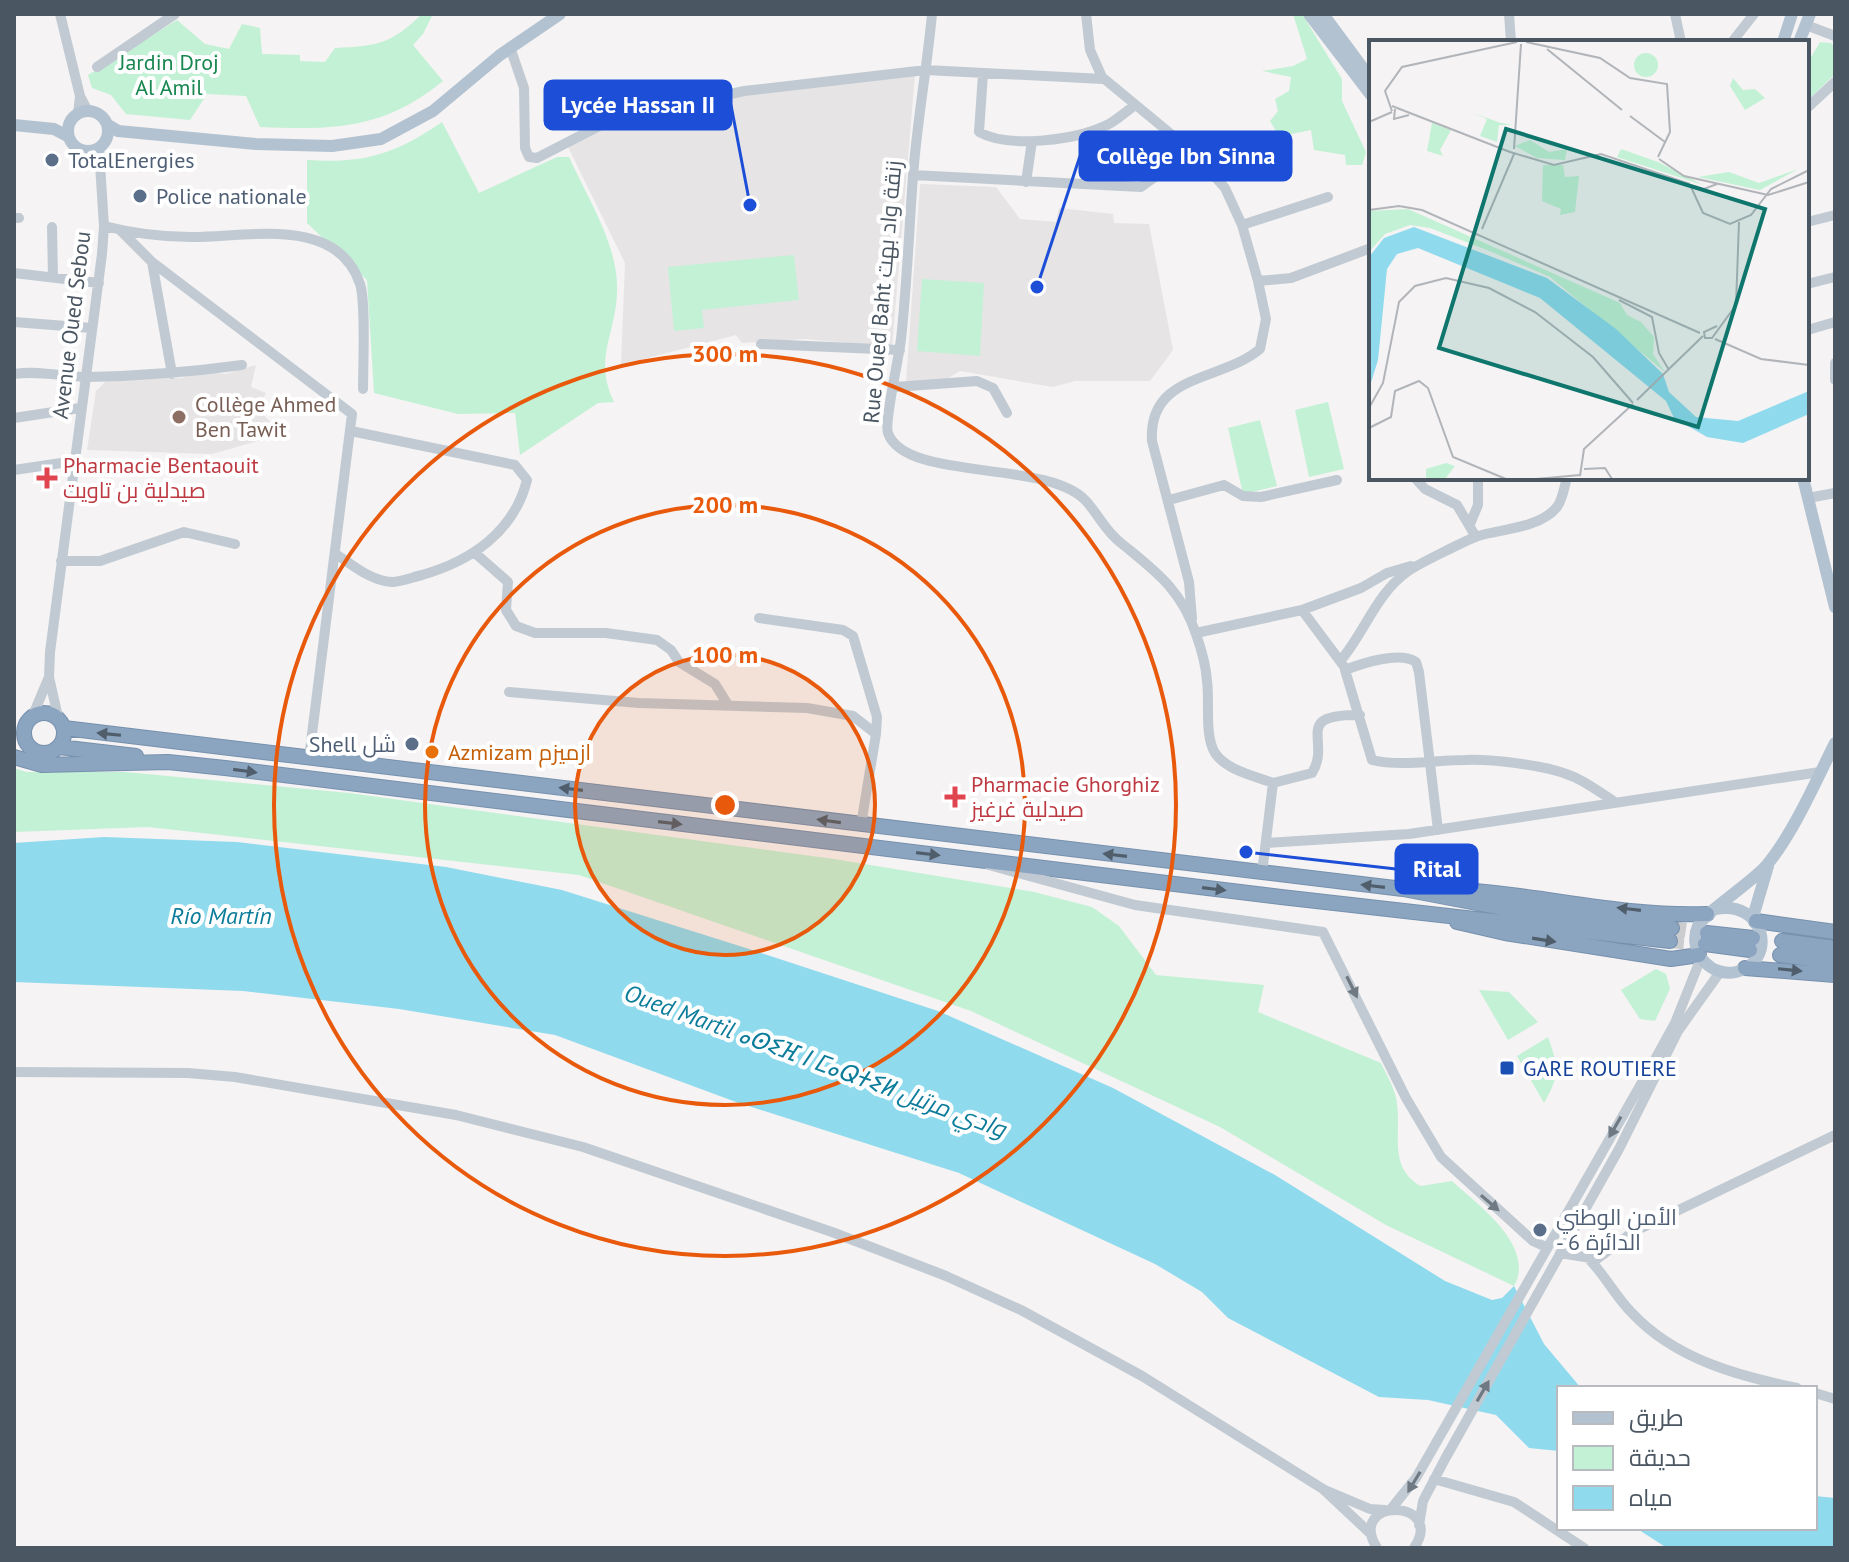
<svg xmlns="http://www.w3.org/2000/svg" width="1849" height="1562" viewBox="0 0 1849 1562" font-family="'PT Sans',Cairo,'Noto Sans Tifinagh',sans-serif">
<style>
.education{fill:#e6e4e5}
.green{fill:#c3f1d5}
.water{fill:#90daee}
.lines{fill:none;stroke-linecap:round;stroke-linejoin:round}
.highway-tunnel{stroke:#caccce;stroke-width:14;stroke-dasharray:14 7;stroke-linecap:butt}
.highway-casing{stroke:#7690ad;stroke-width:16}
.minor{stroke:#c1cad2;stroke-width:10}
.major{stroke:#b3c2d1;stroke-width:12}
.highway{stroke:#8ba5c1;stroke-width:14}
.oneway{fill:#505e6b}
.oneway2{fill:#6e7983}
.ring{fill:none;stroke:#e8590c;stroke-width:4}
.service-dot{fill:#5c6f8a;stroke:#fff;stroke-width:3}
.education-dot{fill:#8d6e63;stroke:#fff;stroke-width:3}
.health-dot{fill:#e0444e;stroke:#fff;stroke-width:3}
.food-dot{fill:#e8710a;stroke:#fff;stroke-width:3}
.transit-dot{fill:#1a4fb4;stroke:#fff;stroke-width:3}
.labels{text-anchor:middle;stroke-width:8;stroke-linejoin:round;paint-order:stroke}
.park-label{font-size:22px;fill:#17864f;stroke:#fff}
.service-label{font-size:22px;fill:#4e5e75;stroke:#fff;text-anchor:start}
.street-label{font-size:22px;fill:#4a5661;stroke:#fff}
.education-label{font-size:22px;fill:#785e54;stroke:#fff;text-anchor:start}
.health-label{font-size:22px;fill:#be3a42;stroke:#fff;text-anchor:start}
.food-label{font-size:22px;fill:#c56008;stroke:#fff;text-anchor:start}
.transit-label{font-size:22px;fill:#164399;stroke:#fff;text-anchor:start}
.water-label{font-size:24px;font-style:italic;fill:#0c7c9b;stroke:#fff}
.inset-road{fill:none;stroke:#b1b4b9;stroke-width:2}
.view{fill:#0f766e;fill-opacity:0.15;stroke:#0f766e;stroke-width:4}
.inset-edge{fill:none;stroke:#4a5661;stroke-width:4}
.centre{fill:#e8590c;stroke:#fff;stroke-width:4}
.ring-label{font-size:24px;text-anchor:middle;font-weight:bold;fill:#e8590c;stroke:#fff;stroke-width:8;stroke-linejoin:round;paint-order:stroke}
.leader{fill:none;stroke:#1d4ed8;stroke-width:3}
.callout-dot{fill:#1d4ed8;stroke:#fff;stroke-width:3}
.callout{fill:#1d4ed8;stroke:#1d4ed8;stroke-width:3}
.callout-label{font-size:24px;text-anchor:middle;font-weight:bold;fill:#fff}
</style>
<rect width="100%" height="100%" fill="#f5f3f3"/>
<!-- education -->
<path class="education" d="M915,75L892,347L805,339L742,343L736,335L621,365L625,263L568,147L607,125L733,94Z
M920,184L996,187L1020,219L1056,222L1059,208L1113,214L1114,223L1149,224L1173,350L1150,381H1075L1053,387L960,371L942,382H906Z
M256,365L251,387L266,393L258,409L273,425L265,439L212,454L87,450L96,391L108,379L182,378L199,371L225,374Z"/>
<!-- green -->
<path class="green" d="M422,14H433L423,34L413,45L443,81C383,130 333,130 260,127L246,96L207,94L190,120L126,114L111,95L92,88L88,75L177,20L205,44L229,49L242,24L260,28L262,54L300,55V61L325,62L335,48C378,46 391,44 422,14Z
M1293,14H1302L1342,79V101L1366,152L1362,165H1346L1345,155L1314,150L1311,130L1292,134L1276,131L1270,121L1278,111L1275,99L1289,91L1291,77L1262,71L1293,66L1307,59Z
M1820,42L1831,43L1835,48V74L1807,101V64Z
M442,122L479,193L557,157H569C588,199 619,246 617,292C616,334 593,359 614,402L598,403L520,455L515,413L458,414L374,393L367,280L307,223V160C363,164 396,154 442,122Z
M794,255L799,300L702,310L704,328L674,331L668,267Z
M922,279L984,283L980,356L917,351Z
M1328,402L1344,469L1309,477L1295,410Z
M1260,420L1277,486L1243,494L1228,428Z
M14,768L26,772H125L349,793L834,859L1034,892L1092,907L1119,926L1156,975L1264,985L1258,1012L1381,1063C1386,1074 1394,1087 1396,1098C1403,1130 1386,1167 1421,1186L1452,1181C1478,1205 1536,1246 1514,1286L1386,1225L1220,1127L971,1011L579,875L148,827L14,832Z
M1656,969L1666,974L1670,989L1655,1021L1640,1019L1621,990Z
M1479,990L1509,992L1538,1022L1508,1040Z
M1548,1037C1559,1068 1560,1075 1544,1103L1517,1056Z"/>
<!-- water -->
<path class="water" d="M104,837L237,842L446,867L562,890L749,949L938,1011L1113,1088L1275,1175L1445,1281L1492,1300L1502,1298L1514,1286L1544,1344L1581,1388H1559V1451L1529,1448L1496,1415L1428,1400L1379,1397L1228,1318L1202,1292L1155,1264L959,1173L736,1102L555,1035L399,1009L243,991L14,982V843Z
M1815,1496L1835,1498V1548H1667L1636,1528H1815Z"/>
<g class="lines">
<!-- highway-tunnel -->
<path class="highway-tunnel" d="M1672,928L1707,933
M1670,941L1705,944"/>
<!-- highway casing -->
<g class="highway-casing">
<path id="highway" d="M24 733a20 20 0 1 1 40 0a20 20 0 1 1-40 0Z
M64,728L1403,889L1503,908L1672,928
M59,747L136,756
M14,757L42,765L168,762L225,768L1281,897L1670,941
M1425,889C1519,888 1613,918 1707,914
M1756,921L1835,932
M1457,922L1505,933L1671,959L1699,955
M1707,933L1753,938
M1782,941L1835,948
M1705,944L1750,950
M1780,955L1835,962
M1745,968L1835,975"/>
</g>
<!-- minor -->
<path class="minor" d="M60,14L80,96L88,111
M932,14C927,68 917,122 913,176C909,230 907,285 901,339C899,358 884,422 888,433C905,482 1048,459 1086,501C1098,514 1106,532 1121,543C1155,571 1181,589 1196,634C1201,648 1206,666 1207,681C1210,701 1204,735 1215,753C1226,770 1255,776 1273,783L1262,873
M1086,14L1090,50L1102,77L1194,153L1225,188L1242,225L1258,281L1266,319L1260,349C1221,382 1148,373 1152,441L1189,582L1192,619
M1509,14L1511,42
M1675,14L1681,42
M1806,25L1835,36
M1732,42L1754,14
M510,47L524,88L525,148L529,157L537,158L607,122L744,91L926,70L1103,79
M97,67L175,14
M983,74L979,132C1009,149 1078,140 1109,124C1118,119 1127,111 1135,105
M1807,108L1835,82
M78,114L80,96
M913,175L1141,187L1159,174L1172,136
M1026,182L1032,141
M14,218H19
M1807,222L1835,215
M1242,225L1328,197
M104,226C132,233 161,237 190,237C245,238 337,214 360,284C366,301 363,367 363,389
M52,227L53,277
M120,230L152,262L352,414L309,758
M152,262L172,374
M14,273L99,283
M1258,281L1291,278L1371,248
M1807,284L1835,277
M14,322L92,328
M1811,329L1835,322
M761,344L900,350
M1835,363V380
M14,374C40,370 63,377 88,377C140,376 191,372 242,365
M895,387L977,381L993,388L1007,413
M14,418L80,408
M14,470L75,461
M1415,478L1425,489L1457,505L1476,537
M1808,498L1835,493
M1169,500L1224,485L1243,496L1261,497L1337,480
M1470,524L1478,505V478
M475,553L508,582L506,610L516,626L535,633H606L657,640L671,650L679,662L715,684L728,705
M337,555C353,565 371,581 392,582C401,582 413,577 422,575C471,561 514,532 527,480L515,465L351,431
M61,561H100L184,532L235,544
M1302,610L1361,588L1387,573L1411,566
M759,618L843,630L853,636L877,717L876,734
M1196,633L1302,610L1343,665
M1341,660C1364,633 1377,593 1407,572C1416,565 1467,540 1478,536C1502,529 1540,528 1557,507C1563,499 1564,487 1567,478
M509,692L639,703L807,708L853,716L876,734L861,825
M33,715L49,677
M58,717L49,677L50,652L102,254L104,226L99,149
M1273,783L1312,773C1332,741 1291,714 1360,715
M1438,830L1419,672L1416,662C1400,651 1363,663 1345,670L1372,760C1400,767 1436,760 1465,760C1492,759 1544,765 1569,775C1584,780 1599,792 1612,800
M1267,843L1409,834L1820,772
M989,865L1135,905L1323,932L1406,1098L1441,1157L1533,1241L1546,1247
M14,1072L188,1073L235,1077L456,1115L583,1147L832,1232L946,1276L1021,1310L1142,1376L1323,1489L1371,1534
M1560,1253L1597,1259L1633,1232L1835,1135
M1590,1260C1606,1277 1616,1297 1632,1313C1675,1359 1738,1376 1797,1388
M1815,1393L1835,1399
M1434,1479L1514,1502L1584,1548
M1325,1490L1370,1509L1385,1510
M1391,1509L1416,1478L1653,1063L1675,1023L1701,958
M1419,1525L1423,1501L1445,1459L1619,1149L1678,1031L1720,972
M1377,1548C1345,1497 1447,1498 1414,1548"/>
<!-- major -->
<path class="major" d="M1309,14L1371,95
M1323,14L1371,79
M1783,42L1792,14
M1799,42L1810,14
M68 131a20 20 0 1 1 40 0a20 20 0 1 1-40 0Z
M14,125L54,129L69,137
M108,125L118,131L256,144L332,146L381,139L433,111L500,55L560,14
M1803,478L1835,607
M1715,909C1765,899 1779,961 1736,972C1710,978 1687,950 1698,926C1704,913 1751,883 1766,866C1793,834 1816,781 1835,743
M1753,917L1768,866"/>
<!-- highway -->
<use href="#highway" class="highway"/>
</g>
<!-- one-way arrows -->
<defs><path id="oneway-solid" d="M-6-.8H1V-3.2L6.5 0L1 3.2V.8H-6Z" transform="scale(2)"/></defs>
<g class="oneway">
<use href="#oneway-solid" transform="translate(109 734) rotate(-174)"/>
<use href="#oneway-solid" transform="translate(245 771) rotate(8)"/>
<use href="#oneway-solid" transform="translate(571 789) rotate(-173)"/>
<use href="#oneway-solid" transform="translate(829 821) rotate(-172)"/>
<use href="#oneway-solid" transform="translate(670 823) rotate(7)"/>
<use href="#oneway-solid" transform="translate(928 854) rotate(7)"/>
<use href="#oneway-solid" transform="translate(1115 855) rotate(-173)"/>
<use href="#oneway-solid" transform="translate(1373 886) rotate(-173)"/>
<use href="#oneway-solid" transform="translate(1214 889) rotate(7)"/>
<use href="#oneway-solid" transform="translate(1629 909) rotate(-173)"/>
<use href="#oneway-solid" transform="translate(1544 940) rotate(9)"/>
<use href="#oneway-solid" transform="translate(1790 970) rotate(6)"/>
</g>
<g class="oneway2">
<use href="#oneway-solid" transform="translate(1352 987) rotate(64)"/>
<use href="#oneway-solid" transform="translate(1615 1127) rotate(120)"/>
<use href="#oneway-solid" transform="translate(1490 1203) rotate(41)"/>
<use href="#oneway-solid" transform="translate(1483 1391) rotate(-60)"/>
<use href="#oneway-solid" transform="translate(1414 1482) rotate(121)"/>
</g>
<!-- distance rings -->
<circle cx="725" cy="805" r="150" fill="#e8590c" fill-opacity=".12"/>
<g class="ring">
<circle cx="725" cy="805" r="150"/>
<circle cx="725" cy="805" r="300"/>
<circle cx="725" cy="805" r="451"/>
</g>
<!-- markers -->
<g class="service-dot">
<circle cx="52" cy="160" r="8"/>
<circle cx="140" cy="196" r="8"/>
<circle cx="412" cy="744" r="8"/>
<circle cx="1540" cy="1230" r="8"/>
</g>
<circle class="education-dot" cx="179" cy="417" r="8"/>
<g class="health-dot">
<path d="M43 466h8v8h8v8h-8v8h-8v-8h-8v-8h8z"/>
<path d="M951 785h8v8h8v8h-8v8h-8v-8h-8v-8h8z"/>
</g>
<circle class="food-dot" cx="432" cy="752" r="8"/>
<rect class="transit-dot" x="1499" y="1060" width="16" height="16" rx="4"/>
<g class="labels">
<!-- park labels -->
<g class="park-label">
<text x="169" y="70">Jardin Droj<tspan x="169" dy="25">Al Amil</tspan></text>
</g>
<!-- service labels -->
<g class="service-label">
<text x="68" y="168">TotalEnergies</text>
<text x="156" y="204">Police nationale</text>
<text x="396" y="752" text-anchor="end">Shell شل</text>
<text x="1556" y="1225">الأمن الوطني<tspan x="1556" dy="25">- الدائرة 6</tspan></text>
</g>
<!-- street labels -->
<g class="street-label">
<text transform="translate(882 292) rotate(-85)" y="8">Rue Oued Baht زنقة واد بهت</text>
<text transform="translate(71 325) rotate(-83)" y="8">Avenue Oued Sebou</text>
</g>
<!-- education labels -->
<g class="education-label">
<text x="195" y="412">Collège Ahmed<tspan x="195" dy="25">Ben Tawit</tspan></text>
</g>
<!-- health labels -->
<g class="health-label">
<text x="63" y="473">Pharmacie Bentaouit<tspan x="63" dy="25">صيدلية بن تاويت</tspan></text>
<text x="971" y="792">Pharmacie Ghorghiz<tspan x="971" dy="25">صيدلية غرغيز</tspan></text>
</g>
<!-- food labels -->
<g class="food-label">
<text x="448" y="760">Azmizam ازميزم</text>
</g>
<!-- transit labels -->
<g class="transit-label">
<text x="1523" y="1076">GARE ROUTIERE</text>
</g>
<!-- water labels -->
<g class="water-label">
<text x="221" y="924">Río Martín</text>
<text transform="translate(815 1061) rotate(20)" y="8">Oued Martil ⴰⵙⵉⴼ ⵏ ⵎⴰⵕⵜⵉⵍ وادي مرتيل</text>
</g>
</g>
<!-- overview -->
<g transform="translate(1369 40)">
<rect width="440" height="440" fill="#f5f3f3"/>
<path d="M265 25a12 12 0 1 1 24 0a12 12 0 1 1-24 0ZM364,38L374,50L386,49L396,58L376,70L361,46ZM104,73L132,83L144,85H130L128,102L111,96L118,79ZM63,83L82,90L71,110L74,116L58,111ZM161,100L180,112L198,109L196,120L168,118L146,106ZM252,109L289,122L334,145L248,117ZM174,125H194L196,137L210,136L206,172L191,175L192,169L173,161ZM429,129L391,150L329,137L360,132L390,143ZM39,169L251,263L258,275L272,282L285,297L284,314L296,332L181,237L123,212L61,188L41,185L16,194L0,212V171ZM77,423L86,426L76,439H57V429Z" fill="#c3f1d5"/>
<path d="M45,187L178,238L247,289L294,334L300,352L327,377L369,381L440,351V374L374,403L338,397L305,378L297,361L171,258L49,208L28,214L18,229L9,320L0,349V217L15,198Z" fill="#90daee"/>
<path class="inset-road" d="M157,2L231,18L261,38L298,44L301,92L289,117M178,9L253,70M23,66L141,112M26,69L25,79L40,75M23,71L16,51L33,27L148,2M261,76L296,102M0,82L23,72M145,109L152,4M141,112L185,125L232,114L321,144M290,119L315,136L399,155L440,142M322,145L335,149L348,144M322,147L334,173L361,184L382,175L402,149L440,130M0,170L30,166L53,170L331,293M113,189L145,114M250,260L283,277L290,313L300,330M348,286L335,292L336,298H343L367,265L370,182M346,299L392,319L440,325M268,360L334,296M0,368L14,343L30,262L46,246L77,238L120,248L166,272L224,317L264,363M0,388L22,377L26,351L50,341L59,348L84,417L137,439M215,429L236,428L243,439M211,436L215,409L264,364M167,439L211,435"/>
<path class="view" d="M137,89L396,169L329,387L70,308Z"/>
<rect width="440" height="440" class="inset-edge"/>
</g>
<circle cx="725" cy="805" r="12" class="centre"/>
<g class="ring-label">
<text x="725" y="362">300 m</text>
<text x="725" y="513">200 m</text>
<text x="725" y="663">100 m</text>
</g>
<!-- callouts -->
<path class="leader" d="M750 205L731 105M1037 287L1080 156M1246 852L1396 869"/>
<g class="callout-dot">
<circle cx="750" cy="205" r="8"/>
<circle cx="1037" cy="287" r="8"/>
<circle cx="1246" cy="852" r="8"/>
</g>
<g class="callout">
<rect x="545" y="81" width="186" height="48" rx="8"/>
<rect x="1080" y="132" width="211" height="48" rx="8"/>
<rect x="1396" y="845" width="81" height="48" rx="8"/>
</g>
<g class="callout-label">
<text x="638" y="113">Lycée Hassan II</text>
<text x="1186" y="164">Collège Ibn Sinna</text>
<text x="1437" y="877">Rital</text>
</g>
<!-- border -->
<rect width="1849" height="1562" fill="none" stroke="#4a5661" stroke-width="32"/>
<!-- legend -->
<rect x="1557" y="1386" width="260" height="144" fill="#ffffff" stroke="#b7bbc0" stroke-width="2"/>
<rect x="1573" y="1412" width="40" height="12" fill="#b3c2d1" stroke="#b7bbc0" stroke-width="2"/>
<text x="1629" y="1426" font-size="24" fill="#4a5661">طريق</text>
<rect x="1573" y="1446" width="40" height="24" fill="#c3f1d5" stroke="#b7bbc0" stroke-width="2"/>
<text x="1629" y="1466" font-size="24" fill="#4a5661">حديقة</text>
<rect x="1573" y="1486" width="40" height="24" fill="#90daee" stroke="#b7bbc0" stroke-width="2"/>
<text x="1629" y="1506" font-size="24" fill="#4a5661">مياه</text>
</svg>
